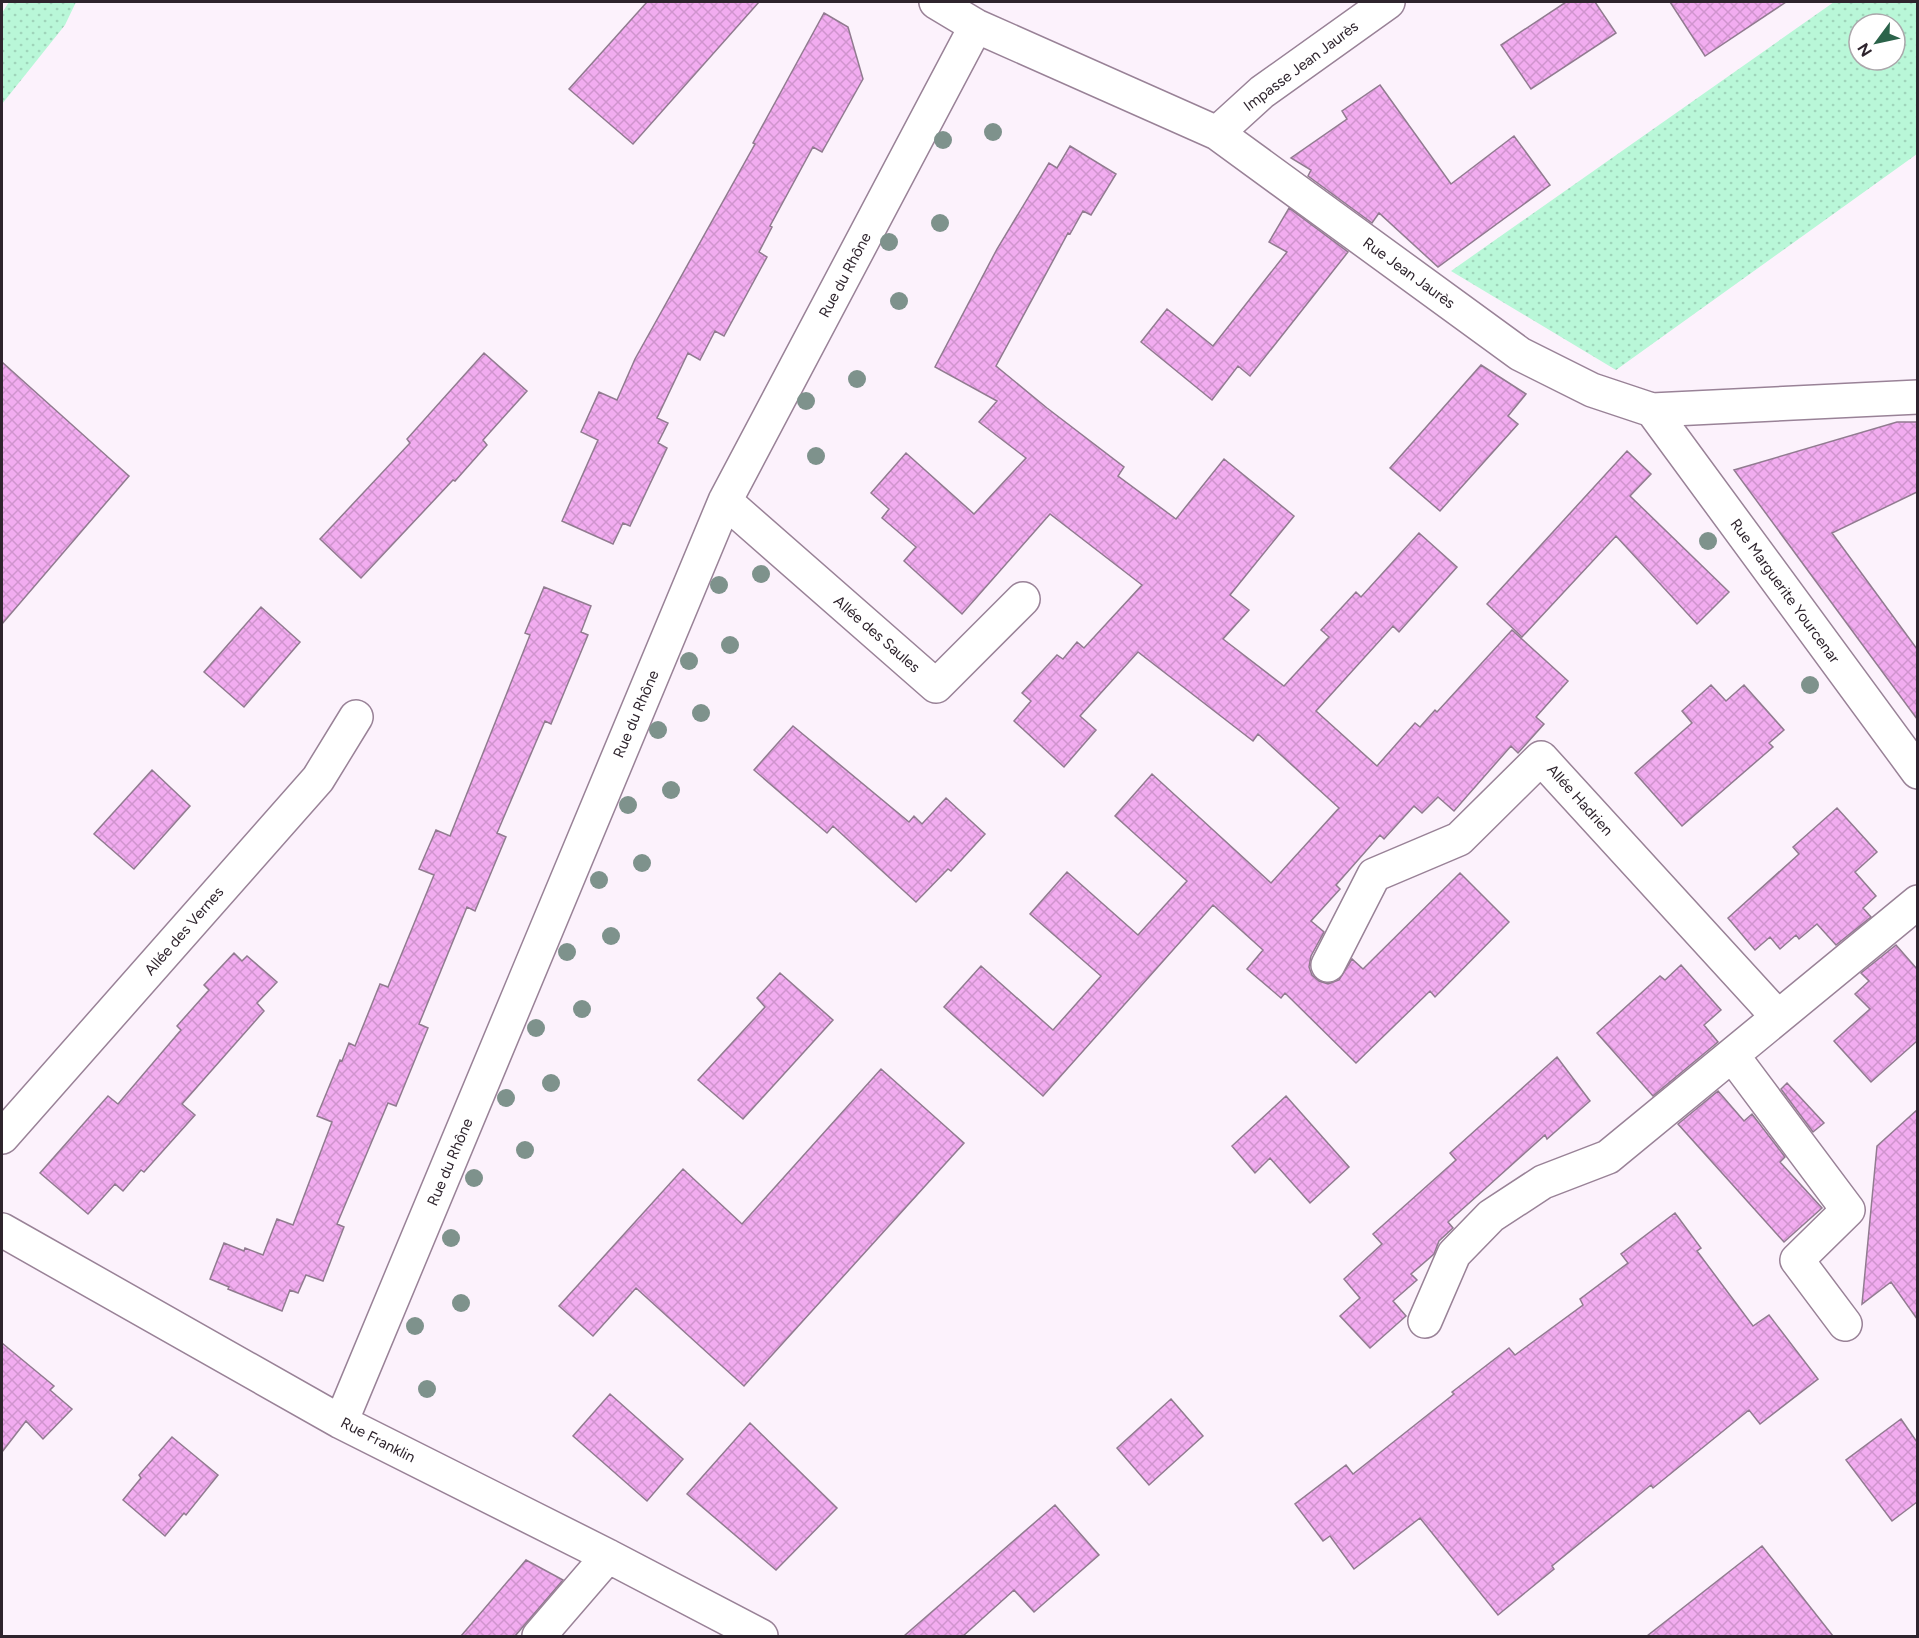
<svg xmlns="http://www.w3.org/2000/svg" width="1919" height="1638" viewBox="0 0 1919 1638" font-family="Figtree,sans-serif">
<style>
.green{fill:url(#green-dots);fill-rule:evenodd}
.building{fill:url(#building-cross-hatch);stroke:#917b90;stroke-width:1.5}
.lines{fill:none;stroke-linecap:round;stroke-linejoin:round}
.minor-casing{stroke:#998297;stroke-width:36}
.minor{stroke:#fff;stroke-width:33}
.tree{fill:#7e928c}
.labels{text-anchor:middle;stroke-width:5;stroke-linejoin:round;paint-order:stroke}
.street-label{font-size:15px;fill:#2e242d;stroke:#fff}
</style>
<defs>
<pattern id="green-dots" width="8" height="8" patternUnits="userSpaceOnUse" patternTransform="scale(1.5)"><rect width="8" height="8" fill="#b9f7d8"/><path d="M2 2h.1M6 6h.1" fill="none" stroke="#9fd4ba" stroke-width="1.8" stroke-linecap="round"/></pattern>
<pattern id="building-cross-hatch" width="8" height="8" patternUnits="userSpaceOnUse" patternTransform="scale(1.5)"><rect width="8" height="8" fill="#f2acf0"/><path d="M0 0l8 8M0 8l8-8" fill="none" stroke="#d094ce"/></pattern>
</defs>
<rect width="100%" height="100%" fill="#fcf2fc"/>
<!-- green -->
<path class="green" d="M9,2H76L65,25L2,104V13Z
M1834,2H1917V154L1616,370L1451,271ZM1859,24H1895V60H1859Z"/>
<!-- building -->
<path class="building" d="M647,2H759L633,144L569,89Z
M1566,2H1595L1616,33L1531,89L1501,45Z
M1670,2H1786L1705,56Z
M824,13L848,27L863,79L822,152L813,147L770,226L772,227L759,252L767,257L724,336L715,331L700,360L688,353L657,418L668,423L658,443L667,448L630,526L623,523L613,544L562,521L598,440L581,432L599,392L617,400L635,359L755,144L753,143Z
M1380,85L1451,184L1514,136L1550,185L1438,267L1379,213L1372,223L1308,176L1311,170L1291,158L1347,119L1342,111Z
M1070,146L1116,174L1091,215L1083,211L1070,234L1068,233L996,366L1047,408L1124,467L1118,476L1176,519L1224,459L1294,516L1230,595L1249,610L1223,639L1284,686L1329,637L1321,630L1356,592L1361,597L1419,533L1457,567L1399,632L1393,626L1316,711L1377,766L1415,723L1420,727L1435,710L1437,712L1512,630L1568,681L1536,717L1544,724L1518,753L1511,746L1454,811L1438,797L1422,813L1414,806L1384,839L1380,835L1336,885L1340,889L1311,921L1324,932L1311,956L1309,967L1312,975L1319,981L1328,984L1339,980L1352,959L1363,969L1460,873L1509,922L1435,997L1430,991L1356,1063L1285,993L1281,998L1247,969L1263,950L1213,905L1043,1096L944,1007L981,966L1053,1030L1101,976L1030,914L1067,872L1138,935L1187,881L1115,816L1152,774L1271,883L1339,808L1258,734L1253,741L1138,652L1080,716L1096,730L1064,767L1014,721L1031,701L1022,693L1057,655L1063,659L1077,642L1084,648L1142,585L1050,514L962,614L904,561L916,547L882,518L889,509L871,493L906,453L974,514L1026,458L979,422L997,401L935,367L997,249L1049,163L1057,168Z
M1289,208L1348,252L1250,376L1238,366L1212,400L1141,342L1167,309L1213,346L1287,252L1269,242Z
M484,353L527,391L483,440L487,445L455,481L453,480L361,578L320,539L410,443L407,439Z
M2,362L129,476L2,624Z
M1481,365L1526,394L1508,416L1518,424L1440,511L1390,468Z
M1897,422H1917V492L1832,533L1917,649V719L1734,470Z
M1627,451L1651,474L1630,496L1729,592L1697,624L1616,536L1522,637L1487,604Z
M544,587L591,606L581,632L588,635L551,724L545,721L497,833L506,837L475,911L467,907L419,1024L428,1028L396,1106L388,1103L337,1224L344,1227L323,1281L306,1275L298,1293L290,1290L282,1311L228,1289L229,1287L210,1279L224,1243L244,1251L245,1248L263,1255L277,1219L293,1225L332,1122L317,1116L340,1060L342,1061L349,1043L355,1046L380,984L388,987L434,875L419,869L436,830L450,836L530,635L525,633Z
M261,607L300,642L244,707L204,672Z
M1711,685L1726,701L1744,685L1784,730L1769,743L1773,747L1682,826L1635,773L1692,723L1682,711Z
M793,726L909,822L914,816L922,824L946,798L985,834L951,871L948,869L916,902L833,826L827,833L754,770Z
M152,770L190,806L134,869L94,834Z
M1837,808L1877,852L1855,872L1876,896L1863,908L1871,917L1836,945L1817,924L1799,939L1796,935L1780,949L1770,937L1755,950L1728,918L1799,854L1793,847Z
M1896,945L1917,969V1041L1871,1082L1834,1041L1870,1009L1855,994L1869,981L1861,973Z
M234,953L242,961L247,956L277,982L257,1003L264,1011L182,1104L195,1115L144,1172L141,1170L123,1191L115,1184L88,1214L40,1173L108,1096L118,1104L181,1030L177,1026L209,990L204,985Z
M1681,965L1721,1010L1704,1025L1718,1042L1653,1096L1597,1033L1660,976L1665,980Z
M780,973L833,1020L743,1119L698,1080L765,1007L757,998Z
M1557,1057L1590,1101L1547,1139L1545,1135L1448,1222L1453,1228L1439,1241L1434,1254L1411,1274L1417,1280L1393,1301L1406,1316L1370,1348L1340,1316L1360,1298L1344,1279L1382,1244L1373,1234L1456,1160L1450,1153Z
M881,1069L964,1143L744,1386L636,1288L593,1336L559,1306L683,1169L742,1224Z
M1787,1083L1824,1123L1813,1132L1781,1089Z
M1718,1091L1744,1121L1752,1114L1785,1157L1780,1162L1822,1208L1784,1242L1678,1124Z
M1286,1096L1349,1167L1310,1203L1270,1158L1255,1173L1232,1146Z
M1917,1110V1319L1891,1282L1862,1304L1877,1146Z
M1675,1213L1701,1248L1697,1251L1753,1326L1769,1315L1818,1379L1760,1424L1749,1410L1653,1488L1651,1485L1552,1566L1554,1569L1498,1615L1420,1518L1354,1569L1330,1536L1323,1541L1295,1504L1346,1465L1353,1474L1454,1394L1452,1392L1509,1348L1515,1355L1583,1305L1580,1299L1628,1263L1621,1254Z
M2,1343L54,1386L50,1390L72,1409L43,1439L26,1421L2,1452Z
M610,1394L683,1459L647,1501L573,1436Z
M1171,1399L1203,1436L1149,1485L1117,1448Z
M1901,1419L1917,1442V1502L1892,1521L1846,1460Z
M750,1423L837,1508L776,1570L687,1494Z
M172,1437L218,1475L186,1515L184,1513L165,1536L123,1500L141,1478L139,1475Z
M1055,1505L1099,1555L1034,1612L1014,1590L963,1636H904Z
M1762,1546L1833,1636H1647Z
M526,1560L563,1580L515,1636H461Z"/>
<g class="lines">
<!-- minor casing -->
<g class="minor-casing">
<path id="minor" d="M936,2L976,26L1217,133L1520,354L1592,390L1652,410L1918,397
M1217,133L1262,92L1388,2
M1652,410L1918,772
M725,501L936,686L1023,599
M1328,965L1374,875L1459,839L1541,758L1778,1017
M1732,1055L1848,1210L1797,1260L1845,1324
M2,1137L318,779L356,717
M2,1230L341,1422L608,1556L761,1636
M1425,1321L1454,1254L1491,1216L1543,1182L1608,1157L1918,902
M341,1422L725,501L976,26
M539,1636L608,1556"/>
</g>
<!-- minor -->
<use href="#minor" class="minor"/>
</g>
<!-- trees -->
<g class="tree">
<circle cx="993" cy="132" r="9"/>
<circle cx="943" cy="140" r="9"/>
<circle cx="940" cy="223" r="9"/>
<circle cx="889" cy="242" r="9"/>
<circle cx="899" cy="301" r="9"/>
<circle cx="857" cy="379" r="9"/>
<circle cx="806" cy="401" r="9"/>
<circle cx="816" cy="456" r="9"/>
<circle cx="1708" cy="541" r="9"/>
<circle cx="761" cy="574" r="9"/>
<circle cx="719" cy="585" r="9"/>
<circle cx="730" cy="645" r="9"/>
<circle cx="689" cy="661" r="9"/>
<circle cx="1810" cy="685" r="9"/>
<circle cx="701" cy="713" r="9"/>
<circle cx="658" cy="730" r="9"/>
<circle cx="671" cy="790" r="9"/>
<circle cx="628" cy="805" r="9"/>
<circle cx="642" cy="863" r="9"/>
<circle cx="599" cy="880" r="9"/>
<circle cx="611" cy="936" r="9"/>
<circle cx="567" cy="952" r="9"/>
<circle cx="582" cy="1009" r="9"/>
<circle cx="536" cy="1028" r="9"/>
<circle cx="551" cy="1083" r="9"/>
<circle cx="506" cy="1098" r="9"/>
<circle cx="525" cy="1150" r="9"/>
<circle cx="474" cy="1178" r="9"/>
<circle cx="451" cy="1238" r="9"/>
<circle cx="461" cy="1303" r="9"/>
<circle cx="415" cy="1326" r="9"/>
<circle cx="427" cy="1389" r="9"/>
</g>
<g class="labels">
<!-- street labels -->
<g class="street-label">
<text transform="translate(1301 66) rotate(-37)" y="5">Impasse Jean Jaurès</text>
<text transform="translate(1409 273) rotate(36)" y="5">Rue Jean Jaurès</text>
<text transform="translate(845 275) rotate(-62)" y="5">Rue du Rhône</text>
<text transform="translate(1785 591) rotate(54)" y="5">Rue Marguerite Yourcenar</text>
<text transform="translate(877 634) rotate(41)" y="5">Allée des Saules</text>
<text transform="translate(636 714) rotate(-67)" y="5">Rue du Rhône</text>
<text transform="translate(1580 800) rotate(48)" y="5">Allée Hadrien</text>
<text transform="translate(184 931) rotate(-49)" y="5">Allée des Vernes</text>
<text transform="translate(450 1162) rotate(-67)" y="5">Rue du Rhône</text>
<text transform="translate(378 1440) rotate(27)" y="5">Rue Franklin</text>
</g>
</g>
<!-- border -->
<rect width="1919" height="1638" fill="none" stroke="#2e242d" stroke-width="6"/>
<!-- north arrow -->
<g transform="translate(1877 42) rotate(237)"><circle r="28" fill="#ffffff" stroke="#aba7ab" stroke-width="1.5"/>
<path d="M0-4.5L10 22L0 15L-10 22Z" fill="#2b634a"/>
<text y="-9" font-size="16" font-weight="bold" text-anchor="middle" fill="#2e242d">N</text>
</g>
</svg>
